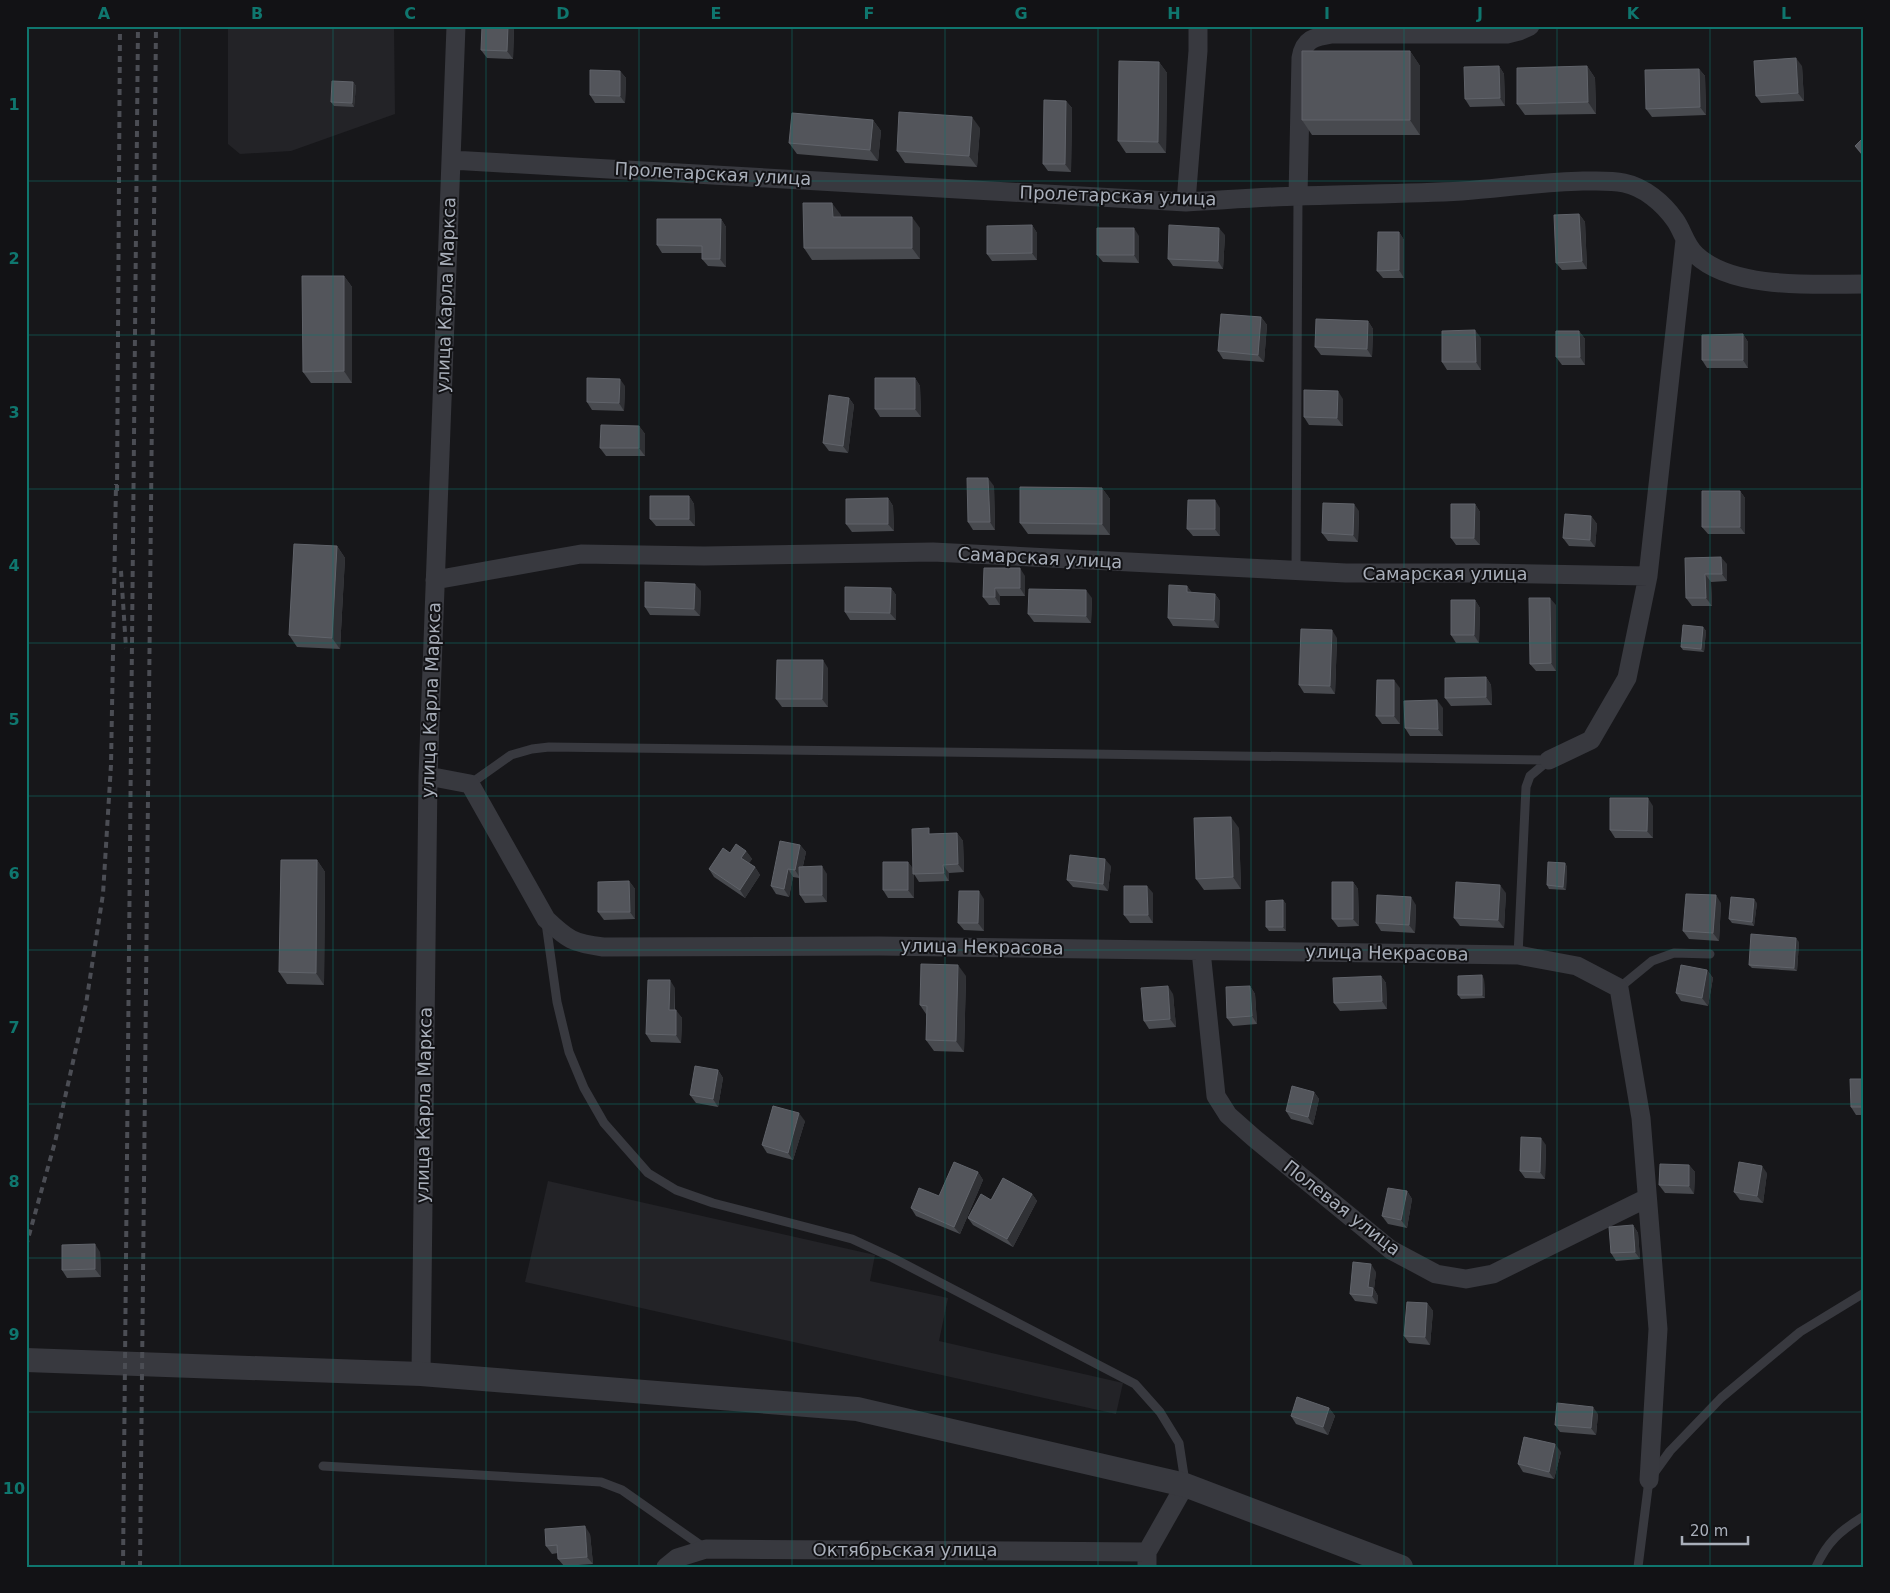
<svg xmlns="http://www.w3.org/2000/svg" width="1890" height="1593" viewBox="0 0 1890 1593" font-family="'DejaVu Sans',sans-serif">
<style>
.built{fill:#232327}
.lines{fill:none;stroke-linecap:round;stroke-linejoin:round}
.service{stroke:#38393f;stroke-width:9}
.minor{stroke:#38393f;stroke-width:19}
.tertiary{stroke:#38393f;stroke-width:24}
.rail{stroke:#4b4d54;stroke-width:4;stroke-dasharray:6 5;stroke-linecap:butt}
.wall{fill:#484a4f}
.shaded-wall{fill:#303135}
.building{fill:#53555b;stroke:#60636a}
.grid{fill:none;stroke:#0f766e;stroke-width:1;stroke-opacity:0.55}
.labels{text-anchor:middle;stroke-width:4;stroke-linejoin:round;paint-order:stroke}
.street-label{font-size:18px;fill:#a9afba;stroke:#121215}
.neatline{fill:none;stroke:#0f766e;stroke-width:2}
.grid-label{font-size:16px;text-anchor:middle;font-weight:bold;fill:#0f766e}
</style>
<rect width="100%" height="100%" fill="#17171a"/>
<!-- built -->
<path class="built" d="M228,26H394L395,114L291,151L240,154L228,144Z
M548,1181L875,1255L870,1281L948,1298L939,1341L1123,1383L1116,1414L525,1282Z"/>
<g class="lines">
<!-- service -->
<path class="service" d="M1296,571L1298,196
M470,784L511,755L532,749L549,747L1549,760
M546,923L557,1002L569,1052L584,1088L604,1123L648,1173L676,1190L713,1203L852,1239L893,1258L1135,1384L1160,1412L1179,1443L1185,1482
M1518,955L1526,787L1530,776L1549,760
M1619,988L1652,961L1674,953L1710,954
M323,1466L601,1482L622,1490L706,1549
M1638,1567L1649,1480L1670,1451L1721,1398L1800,1332L1864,1293
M1816,1567C1827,1542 1841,1530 1864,1516"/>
<!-- minor -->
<path class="minor" d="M451,160L1186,202C1224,200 1262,197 1300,196C1354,194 1408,194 1462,191C1502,188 1542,182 1583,181C1597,181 1610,180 1624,183C1644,187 1663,203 1675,220C1683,231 1685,245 1696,255C1733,290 1816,284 1864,284
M1298,196L1301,58C1304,39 1314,37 1332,34H1507L1519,31L1530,26
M1186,202L1198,51V26
M435,580L581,554L704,556L933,552L1346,573H1486L1648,576
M1549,760L1591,740L1627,678L1648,576L1685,240
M428,776L470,784L546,919C568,940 573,943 603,947L879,946L1518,955L1577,966L1619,988L1641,1118L1658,1329L1649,1480
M1201,951L1216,1096L1228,1115L1254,1138L1391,1250L1436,1274L1466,1279L1493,1274L1647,1198
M421,1374L428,776L456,26
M666,1567L677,1558L706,1549L1147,1552
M1147,1567V1552L1185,1485"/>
<!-- tertiary -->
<path class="tertiary" d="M26,1360L421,1374L857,1409L1185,1485L1401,1567"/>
<!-- rail -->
<path class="rail" d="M117,491L120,26
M121,571L126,648
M26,1246L55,1142L86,1004L103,894L111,765L116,484
M123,1567L138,26
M140,1567L156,26"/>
</g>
<!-- wall -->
<path class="wall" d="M514,26L513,59L487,58L481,50Z
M600,26H623V28Z
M1410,51L1420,66V135H1312L1302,120Z
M1159,62L1167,73L1166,153H1126L1118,141Z
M1499,66L1504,74L1505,106L1470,107L1465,99Z
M1587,66L1595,78L1596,114L1525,115L1517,104Z
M1802,66L1804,101L1761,103L1756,96Z
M1699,69L1705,76L1706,115L1652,117L1646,109Z
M620,71L626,78L625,103H595L590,95Z
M353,82L356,86L354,107L334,106L331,102Z
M1066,101L1072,108L1071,172L1048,171L1043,164Z
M873,120L881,131L878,161L797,154L789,143Z
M980,128L977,167L905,163L897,151Z
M1864,137V158L1855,146Z
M1579,214L1585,222L1587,269L1562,270L1556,263Z
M841,215V217L920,228V259L812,260L804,248Z
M721,219L726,227V267L708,266L702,259V253H662L657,245Z
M1032,225L1037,233V260L992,261L987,254Z
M1399,232L1404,240V278H1383L1377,271Z
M1225,235L1223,269L1173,266L1168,259Z
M1139,236V263L1103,262L1097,255Z
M344,276L352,287V383H311L303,372Z
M1261,317L1267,325L1264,362L1223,359L1218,351Z
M1368,321L1373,329L1372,357L1321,355L1315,347Z
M1579,331L1585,339V365H1562L1556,357Z
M1743,334L1748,342V368H1707L1702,360Z
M1481,338V370H1447L1442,362Z
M915,378L920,386L921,417H880L875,409Z
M625,386L624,411L592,410L587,402Z
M849,398L854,405L848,453L829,451L823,443Z
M1343,399V426L1309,425L1304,417Z
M639,426L645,434V456H606L600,448Z
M994,486L995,530H973L968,522Z
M1102,488L1110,499V535L1028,534L1020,523Z
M1740,491L1745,498V534H1708L1702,527Z
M689,496L694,504L695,526H656L650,519Z
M888,498L893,506L894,531L852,532L846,524Z
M1475,504L1480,512V545H1456L1451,538Z
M1220,508V536H1193L1187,529Z
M1359,511L1358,542L1328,541L1322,533Z
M1591,516L1597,524L1595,547L1569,546L1563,538Z
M337,546L345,558L340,649L297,647L289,635Z
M1685,558L1727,564V581L1711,582L1712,606H1692L1686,598Z
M984,568L1025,576V596H1000V605H989L983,597Z
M1187,586L1192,593L1215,594L1220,601L1219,628L1173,626L1168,618Z
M891,588L896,595V620H850L845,612Z
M701,591L700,616L650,615L645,607Z
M1092,598L1091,623L1034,622L1028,614Z
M1475,600L1480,608L1479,643H1456L1451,635Z
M1556,605V671H1536L1530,664Z
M1703,627L1706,631L1704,652L1683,650L1681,647Z
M1337,638L1335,694L1304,693L1299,685Z
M828,668V707H782L776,699Z
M1486,677L1491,685L1492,705L1451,706L1445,698Z
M1400,688V724H1382L1376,716Z
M1443,708V736H1410L1405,728Z
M1653,806V838H1615L1610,830Z
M1239,828L1241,889L1204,890L1196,879Z
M957,833L963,841L964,872L949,873V881L919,882L914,874V898H888L883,890L908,862L913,869L933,834Z
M800,845L806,852L803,866L827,874V902L805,903L800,895L799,878L793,877L789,897L776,894L771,886Z
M746,851L752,859L749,863L755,867L760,875L745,898L714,877L709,869L730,853Z
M317,860L325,872L324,985L287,984L279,972Z
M1565,863L1567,867L1566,890L1549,889L1547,885Z
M1111,866L1108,891L1073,887L1067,880Z
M629,881L635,889V919L604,920L598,912Z
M1353,882L1358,889L1359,926L1338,927L1332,919Z
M1153,893V923H1130L1124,915Z
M1506,893L1504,928L1460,926L1454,918Z
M984,899V931L964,930L958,923Z
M1283,900L1286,904V931H1269L1266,927Z
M1721,903L1719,941L1689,939L1683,931Z
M1757,903L1754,926L1732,923L1729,919Z
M1416,905L1415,933L1381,931L1376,923Z
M1799,942L1797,971L1752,968L1749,965Z
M1707,970L1713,978L1708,1006L1681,1001L1676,993Z
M966,976L964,1052L934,1051L926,1040V1014L920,1005Z
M1381,976L1386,983L1387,1009L1340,1011L1334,1003Z
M1484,979L1485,998L1461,999L1458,995Z
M1250,986L1255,994L1257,1024L1233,1026L1227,1018Z
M675,988V1010L682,1018L681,1043L651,1042L646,1034Z
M1173,994L1176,1027L1149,1029L1144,1021Z
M718,1070L723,1078L718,1107L696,1103L690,1095Z
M1864,1079V1115H1856L1851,1107Z
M1314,1092L1319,1099L1313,1125L1291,1119L1286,1111Z
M805,1121L793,1160L767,1153L762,1145Z
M1546,1145L1545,1179L1525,1178L1520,1171Z
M1689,1165L1695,1172L1694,1194L1665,1193L1659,1185Z
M978,1172L983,1180L960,1234L916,1216L911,1208L939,1196Z
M1767,1173L1763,1203L1740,1200L1734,1192Z
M1407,1191L1412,1199L1407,1228L1388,1224L1382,1216Z
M1032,1194L1037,1201L1013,1247L973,1225L968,1218L991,1200Z
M1633,1225L1638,1233L1640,1259L1616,1261L1611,1253Z
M100,1252L101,1277L67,1278L62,1270Z
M1376,1272L1374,1289L1378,1296L1377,1304L1355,1301L1350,1294Z
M1427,1303L1433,1311L1430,1345L1409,1343L1404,1336Z
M1329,1408L1335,1416L1328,1435L1296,1424L1291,1416Z
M1598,1414L1596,1435L1560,1432L1555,1425Z
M1561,1452L1554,1479L1523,1472L1518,1464Z
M590,1534L593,1564L564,1566L558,1559V1553L552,1554L546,1546Z"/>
<!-- shaded-wall -->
<path class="shaded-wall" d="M508,26H514L513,59L507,51Z
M1410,51L1420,66V135L1410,120Z
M1796,58L1802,66L1804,101L1798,93Z
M1159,62L1167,73L1166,153L1158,142Z
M1499,66L1504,74L1505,106L1500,98Z
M1587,66L1595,78L1596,114L1588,102Z
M1699,69L1705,76L1706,115L1700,107Z
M620,71L626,78L625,103L620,96Z
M353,82L356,86L354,107L352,103Z
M1066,101L1072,108L1071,172L1065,164Z
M972,117L980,128L977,167L969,156Z
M873,120L881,131L878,161L870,150Z
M832,203L841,215V229L833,217Z
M1579,214L1585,222L1587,269L1582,261Z
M912,217L920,228V259L912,248Z
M721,219L726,227V267L720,259Z
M1032,225L1037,233V260L1032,253Z
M1134,228L1139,236V263L1134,255Z
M1219,228L1225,235L1223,269L1218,261Z
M1399,232L1404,240V278L1399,270Z
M344,276L352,287V383L344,371Z
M1261,317L1267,325L1264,362L1258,355Z
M1368,321L1373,329L1372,357L1367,349Z
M1475,330L1481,338V370L1476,362Z
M1579,331L1585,339V365L1580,357Z
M1743,334L1748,342V368L1743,360Z
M915,378L920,386L921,417L915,409Z
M620,379L625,386L624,411L619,403Z
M1338,391L1343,399V426L1337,418Z
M849,398L854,405L848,453L843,446Z
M639,426L645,434V456L639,448Z
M988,478L994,486L995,530L990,522Z
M1102,488L1110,499V535L1102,524Z
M1740,491L1745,498V534L1740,527Z
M689,496L694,504L695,526L689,519Z
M888,498L893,506L894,531L888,524Z
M1215,500L1220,508V536L1215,529Z
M1354,504L1359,511L1358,542L1353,535Z
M1475,504L1480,512V545L1474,538Z
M1591,516L1597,524L1595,547L1590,540Z
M337,546L345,558L340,649L332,638Z
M1721,557L1727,564V581L1722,574Z
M1020,568L1025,576V596L1020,588Z
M1705,574L1711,582L1712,606L1706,598Z
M695,584L701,591L700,616L694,609Z
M1187,586L1193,594L1187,592Z
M891,588L896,595V620L890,613Z
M995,588L1000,596V605L995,597Z
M1086,590L1092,598L1091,623L1086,616Z
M1215,594L1220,601L1219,628L1214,620Z
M1550,598L1556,605V671L1551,663Z
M1475,600L1480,608L1479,643L1474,635Z
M1703,627L1706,631L1704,652L1701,649Z
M1332,630L1337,638L1335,694L1330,686Z
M823,660L828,668V707L822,699Z
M1486,677L1491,685L1492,705L1486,697Z
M1394,680L1400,688V724L1394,716Z
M1437,700L1443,708V736L1438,729Z
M1648,798L1653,806V838L1647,831Z
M1231,817L1239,828L1241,889L1233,877Z
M957,833L963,841L964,872L958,864Z
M800,845L806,852L800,878L795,870Z
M746,851L752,859L747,866L741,858Z
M1105,859L1111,866L1108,891L1103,884Z
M317,860L325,872L324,985L316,973Z
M908,862L914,870V898L908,890Z
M1565,863L1567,867L1566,890L1563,887Z
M943,865L949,873V881L944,873Z
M822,866L827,874V902L822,895Z
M755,867L760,875L745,898L740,890Z
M788,869L793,877L789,897L784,889Z
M629,881L635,889V919L630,912Z
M1353,882L1358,889L1359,926L1353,919Z
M1500,885L1506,893L1504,928L1498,920Z
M1147,886L1153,893V923L1148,915Z
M979,891L984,899V931L978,923Z
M1716,895L1721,903L1719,941L1713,933Z
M1411,897L1416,905L1415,933L1409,925Z
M1754,899L1757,903L1754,926L1752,922Z
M1283,900L1286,904V931L1283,927Z
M1796,938L1799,942L1797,971L1794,968Z
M958,965L966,976L964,1052L956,1041Z
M1707,970L1713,978L1708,1006L1702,998Z
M1482,975L1484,979L1485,998L1482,995Z
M1381,976L1386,983L1387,1009L1382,1001Z
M670,980L675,988L674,1018L669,1010Z
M1168,986L1173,994L1176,1027L1170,1019Z
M1250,986L1255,994L1257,1024L1252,1016Z
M676,1010L682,1018L681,1043L676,1035Z
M718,1070L723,1078L718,1107L713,1099Z
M1314,1092L1319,1099L1313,1125L1308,1117Z
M799,1113L805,1121L793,1160L788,1153Z
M1541,1138L1546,1145L1545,1179L1540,1172Z
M1689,1165L1695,1172L1694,1194L1689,1186Z
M1762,1166L1767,1173L1763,1203L1757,1196Z
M978,1172L983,1180L960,1234L954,1227Z
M1407,1191L1412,1199L1407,1228L1401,1220Z
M1032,1194L1037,1201L1013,1247L1007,1239Z
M1633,1225L1638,1233L1640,1259L1635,1252Z
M95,1244L100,1252L101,1277L95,1269Z
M1371,1264L1376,1272L1374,1289L1378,1296L1377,1304L1372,1296L1368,1287Z
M1427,1303L1433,1311L1430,1345L1425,1337Z
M1593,1407L1598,1414L1596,1435L1591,1428Z
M1329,1408L1335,1416L1328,1435L1323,1427Z
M1555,1444L1561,1452L1554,1479L1549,1472Z
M585,1526L590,1534L593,1564L587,1557Z"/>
<!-- building -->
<path class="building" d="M482,26H508L507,51L481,50Z
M1302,51H1410V120H1302Z
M1796,58L1798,93L1756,96L1754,61Z
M1119,61L1159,62L1158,142L1118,141Z
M1499,66L1500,98L1465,99L1464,67Z
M1587,66L1588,102L1517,104V68Z
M1699,69L1700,107L1646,109L1645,70Z
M590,70L620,71V96L590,95Z
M332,81L353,82L352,103L331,102Z
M1044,100L1066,101L1065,164H1043Z
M899,112L972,117L969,156L897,151Z
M792,113L873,120L870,150L789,143Z
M1864,137V156L1855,146Z
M803,203H832L833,217H912V248H804Z
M1579,214L1582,261L1556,263L1554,215Z
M657,219H721L720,259H702V246L657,245Z
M1032,225V253L987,254V226Z
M1169,225L1219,228L1218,261L1168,259Z
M1097,228H1134V255H1097Z
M1378,232H1399V270L1377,271Z
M302,276H344V371L303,372Z
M1221,314L1261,317L1258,355L1218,351Z
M1316,319L1368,321L1367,349L1315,347Z
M1475,330L1476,362H1442V331Z
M1556,331H1579L1580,357H1556Z
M1743,334V360H1702V335Z
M587,378L620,379L619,403L587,402Z
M875,378H915V409H875Z
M1304,390L1338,391L1337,418L1304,417Z
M829,395L849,398L843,446L823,443Z
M601,425L639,426V448H600Z
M967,478H988L990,522H968Z
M1020,487L1102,488V524L1020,523Z
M1702,491H1740V527H1702Z
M650,496H689V519H650Z
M888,498V524H846V499Z
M1188,500H1215V529H1187Z
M1323,503L1354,504L1353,535L1322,533Z
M1451,504H1475L1474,538H1451Z
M1565,514L1591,516L1590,540L1563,538Z
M294,544L337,546L332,638L289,635Z
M1721,557L1722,574H1705L1706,598H1686L1685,558Z
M984,568H1020V588H995V597H983Z
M645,582L695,584L694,609L645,607Z
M1169,585L1187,586V592L1215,594L1214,620L1168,618Z
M845,587L891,588L890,613L845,612Z
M1029,589L1086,590V616L1028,614Z
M1529,598H1550L1551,663L1530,664Z
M1451,600H1475L1474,635H1451Z
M1683,625L1703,627L1701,649L1681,647Z
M1301,629L1332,630L1330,686L1299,685Z
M777,660H823L822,699H776Z
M1486,677V697L1445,698V678Z
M1377,680H1394V716H1376Z
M1437,700L1438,729L1405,728L1404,701Z
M1610,798H1648L1647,831L1610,830Z
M1231,817L1233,877L1196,879L1194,818Z
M929,828V834L957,833L958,864L943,865L944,873L913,874L912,829Z
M780,841L800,845L795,870L788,869L784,889L771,886Z
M736,844L746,851L741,858L755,867L740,890L709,869L723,848L730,853Z
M1070,855L1105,859L1103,884L1067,880Z
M281,860H317L316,973L279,972Z
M883,862H908V890H883Z
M1548,862L1565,863L1563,887L1547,885Z
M822,866V895H800L799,867Z
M629,881L630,912H598V882Z
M1332,882H1353V919H1332Z
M1456,882L1500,885L1498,920L1454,918Z
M1124,886H1147L1148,915H1124Z
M959,891H979L978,923H958Z
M1686,894L1716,895L1713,933L1683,931Z
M1377,895L1411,897L1409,925L1376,923Z
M1731,897L1754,899L1752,922L1729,919Z
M1283,900V927H1266V901Z
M1751,934L1796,938L1794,968L1749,965Z
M921,964L958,965L956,1041L926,1040L927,1006L920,1005Z
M1681,965L1707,970L1702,998L1676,993Z
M1482,975V995H1458V976Z
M1381,976L1382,1001L1334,1003L1333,978Z
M648,980H670L669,1010H676V1035L646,1034Z
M1168,986L1170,1019L1144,1021L1141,988Z
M1250,986L1252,1016L1227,1018L1226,987Z
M695,1066L718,1070L713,1099L690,1095Z
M1850,1079H1864V1107H1851Z
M1292,1086L1314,1092L1308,1117L1286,1111Z
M773,1106L799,1113L788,1153L762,1145Z
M1521,1137L1541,1138L1540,1172L1520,1171Z
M954,1162L978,1172L954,1227L911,1208L919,1188L939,1196Z
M1739,1162L1762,1166L1757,1196L1734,1192Z
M1660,1164L1689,1165V1186L1659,1185Z
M1003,1178L1032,1194L1007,1239L968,1218L981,1194L991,1200Z
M1388,1188L1407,1191L1401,1220L1382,1216Z
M1633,1225L1635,1252L1611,1253L1609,1227Z
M95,1244V1269L62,1270V1245Z
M1353,1262L1371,1264L1368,1287L1373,1288L1372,1296L1350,1294Z
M1407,1302L1427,1303L1425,1337L1404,1336Z
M1297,1397L1329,1408L1323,1427L1291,1416Z
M1557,1403L1593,1407L1591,1428L1555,1425Z
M1524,1437L1555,1444L1549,1472L1518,1464Z
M585,1526L587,1557L558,1559L557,1545L546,1546L545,1529Z"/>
<!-- grid -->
<path class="grid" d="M180,26V1567M333,26V1567M486,26V1567M639,26V1567M792,26V1567M945,26V1567M1098,26V1567M1251,26V1567M1404,26V1567M1557,26V1567M1710,26V1567M26,181H1864M26,335H1864M26,489H1864M26,643H1864M26,796H1864M26,950H1864M26,1104H1864M26,1258H1864M26,1412H1864"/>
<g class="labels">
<!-- street labels -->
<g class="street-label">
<text transform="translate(713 174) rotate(3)" y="6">Пролетарская улица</text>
<text transform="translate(1118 196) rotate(2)" y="6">Пролетарская улица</text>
<text transform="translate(446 295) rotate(-88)" y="6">улица Карла Маркса</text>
<text transform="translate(1040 558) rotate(3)" y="6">Самарская улица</text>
<text x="1445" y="580">Самарская улица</text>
<text transform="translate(431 700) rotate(-88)" y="6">улица Карла Маркса</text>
<text transform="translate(982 947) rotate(1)" y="6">улица Некрасова</text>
<text transform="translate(1387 953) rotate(1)" y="6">улица Некрасова</text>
<text transform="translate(424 1105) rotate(-89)" y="6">улица Карла Маркса</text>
<text transform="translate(1342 1208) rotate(38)" y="6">Полевая улица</text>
<text x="905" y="1556">Октябрьская улица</text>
</g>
</g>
<!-- border -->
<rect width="1890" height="1593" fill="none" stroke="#121215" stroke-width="55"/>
<!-- scale -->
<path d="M1682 1536v8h66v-8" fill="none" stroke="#a9afba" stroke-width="2.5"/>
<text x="1690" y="1536" font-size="15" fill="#a9afba" stroke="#121215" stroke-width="4" paint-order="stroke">20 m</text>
<rect x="28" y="28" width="1834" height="1538" class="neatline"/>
<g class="grid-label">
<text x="104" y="19">A</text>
<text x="257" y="19">B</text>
<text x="410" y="19">C</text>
<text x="563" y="19">D</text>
<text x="716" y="19">E</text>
<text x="869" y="19">F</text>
<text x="1021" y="19">G</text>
<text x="1174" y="19">H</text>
<text x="1327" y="19">I</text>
<text x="1480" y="19">J</text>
<text x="1633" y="19">K</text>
<text x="1786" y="19">L</text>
<text x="14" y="110">1</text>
<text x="14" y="264">2</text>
<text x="14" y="418">3</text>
<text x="14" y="571">4</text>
<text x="14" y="725">5</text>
<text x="14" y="879">6</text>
<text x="14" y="1033">7</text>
<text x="14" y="1187">8</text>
<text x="14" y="1340">9</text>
<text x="14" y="1494">10</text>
</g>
</svg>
